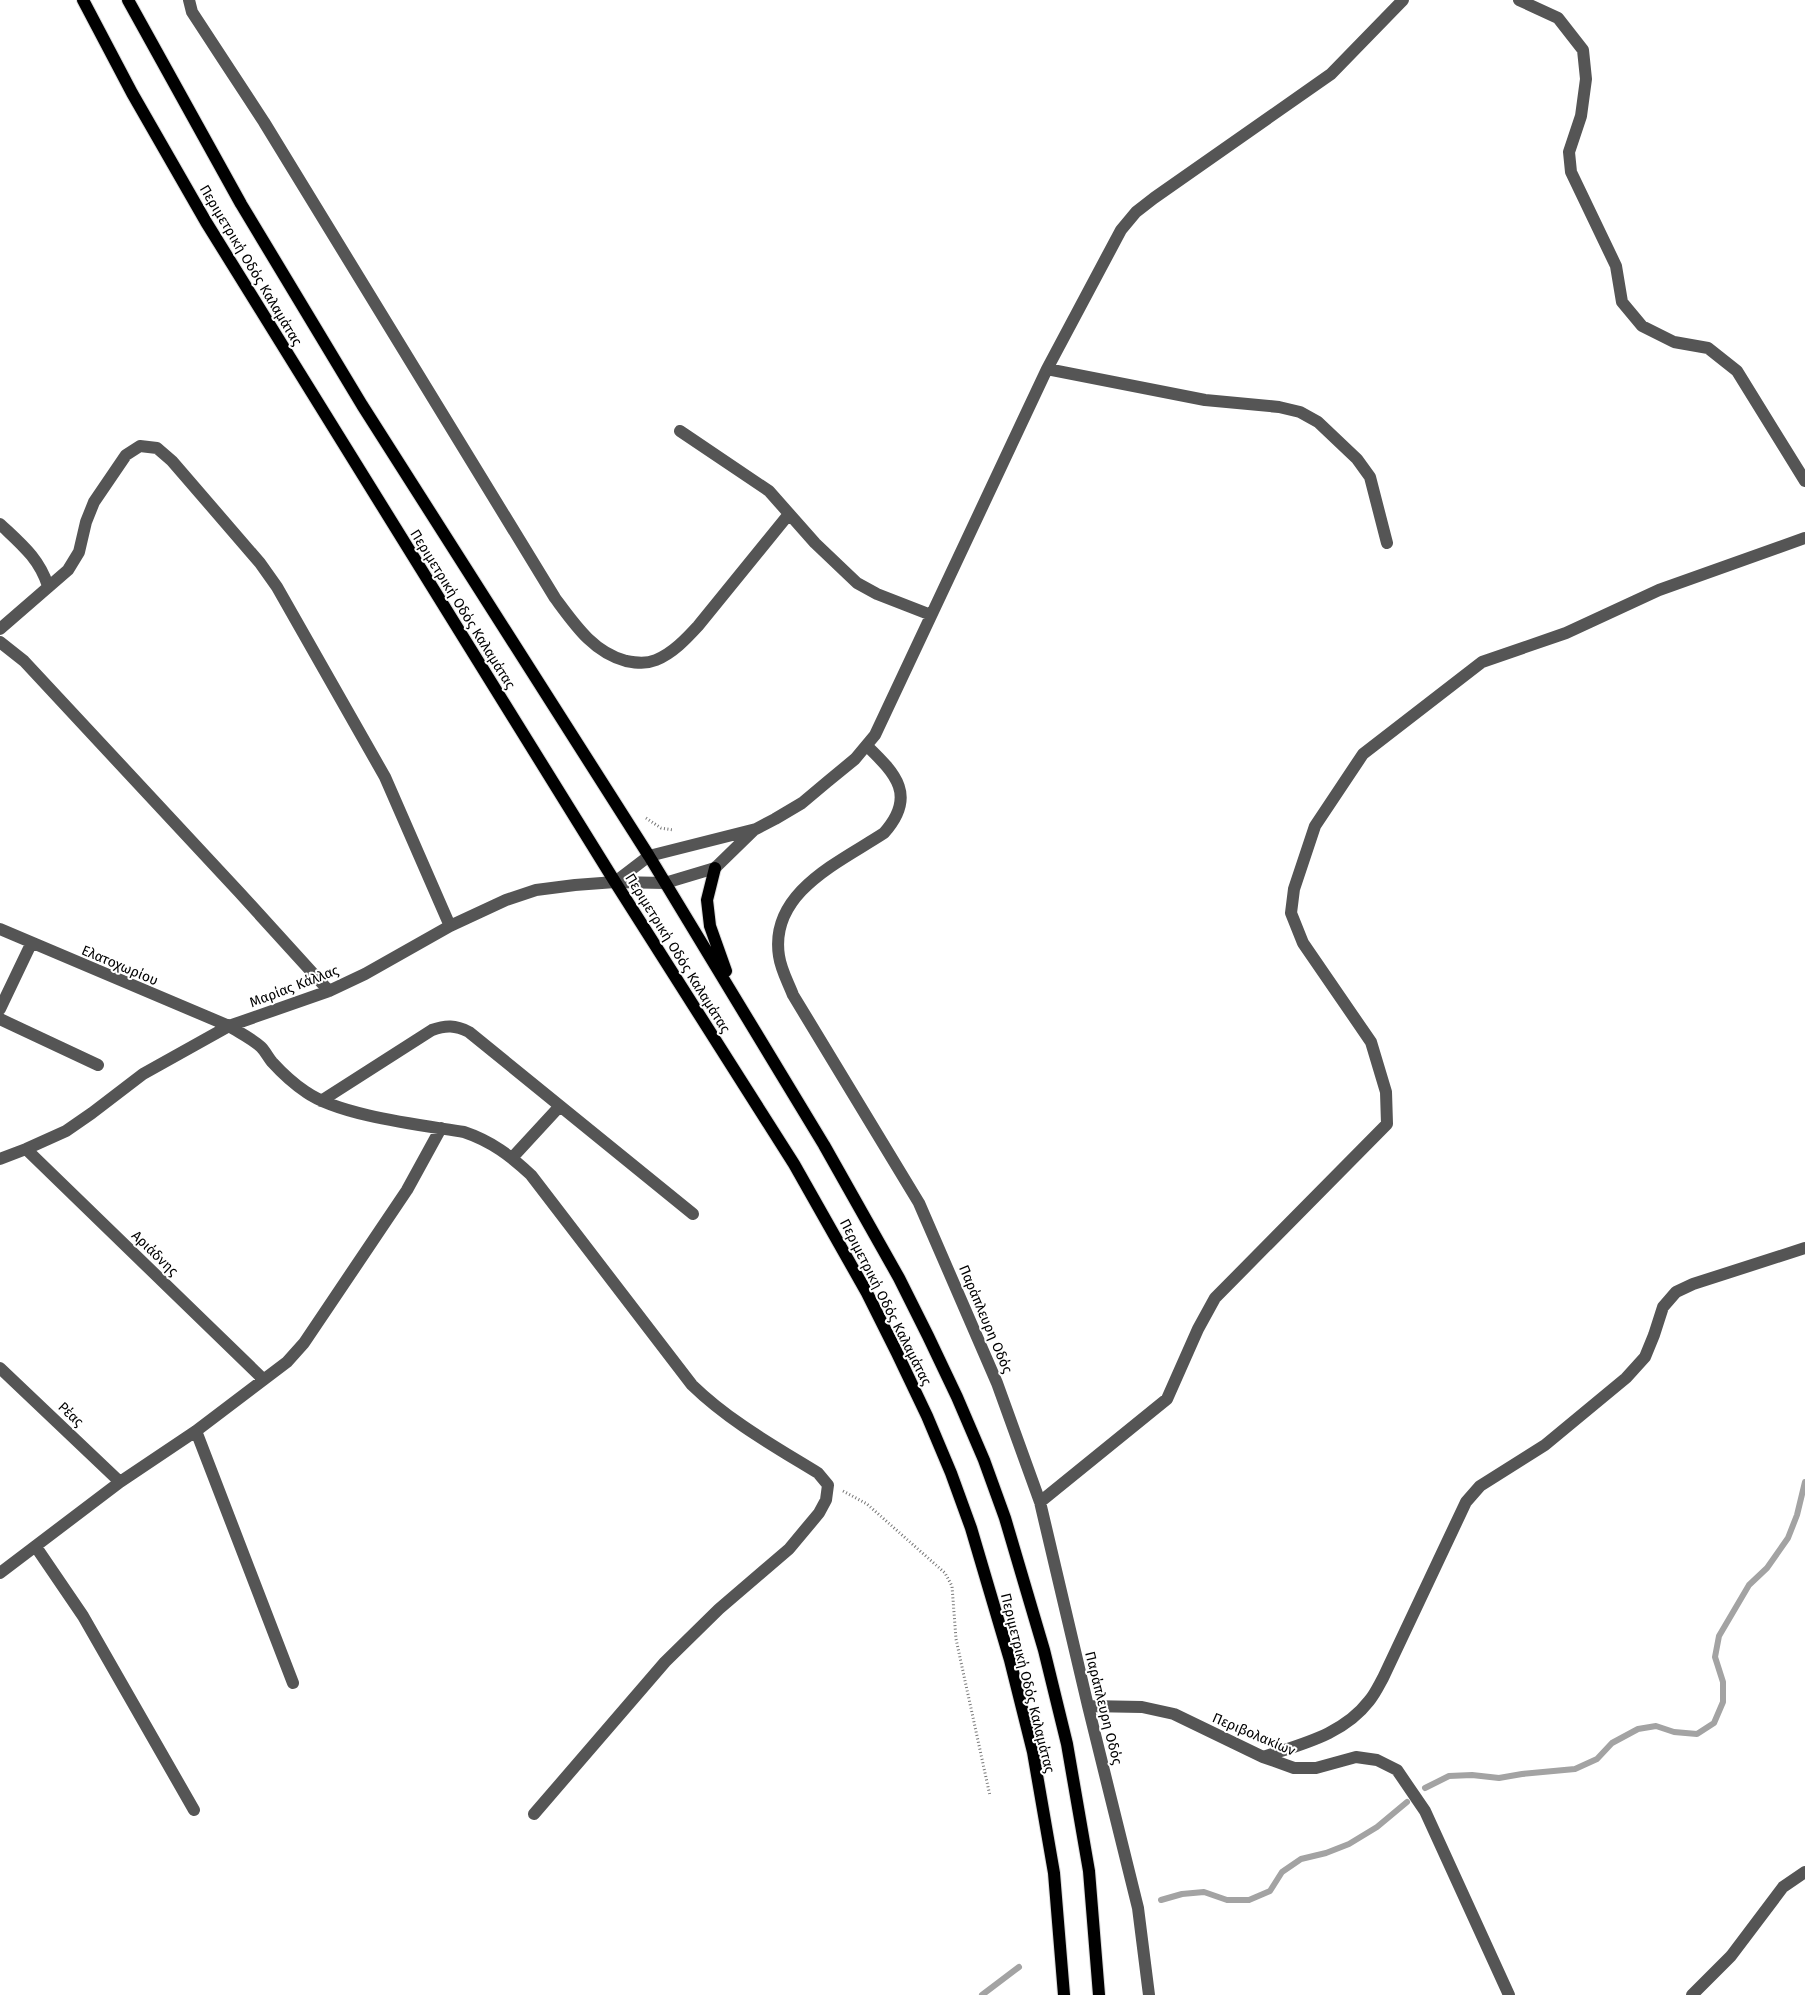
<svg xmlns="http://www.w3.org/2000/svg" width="1805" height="1995" viewBox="0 0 1805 1995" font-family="'Fira Sans',sans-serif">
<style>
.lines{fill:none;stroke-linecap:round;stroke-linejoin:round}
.stream{stroke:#a3a3a3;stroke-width:6}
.major-casing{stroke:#dbdbdb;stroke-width:14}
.path{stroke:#777;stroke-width:3;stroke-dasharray:1 2.5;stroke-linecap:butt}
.minor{stroke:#555;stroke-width:12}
.major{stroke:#000;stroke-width:12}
.labels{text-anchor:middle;stroke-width:4;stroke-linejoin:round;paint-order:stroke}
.street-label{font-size:14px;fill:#000;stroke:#fff}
</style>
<rect width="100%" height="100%" fill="#fff"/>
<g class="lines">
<!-- stream -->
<path class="stream" d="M1425,1788L1449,1776L1472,1775L1499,1778L1522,1774L1575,1769L1597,1759L1612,1743L1638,1729L1656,1726L1674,1732L1697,1734L1714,1723L1723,1702V1682L1715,1657L1719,1636L1749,1585L1767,1568L1788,1538L1797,1515L1805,1482
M1161,1900L1182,1894L1204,1892L1227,1900H1249L1270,1891L1282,1872L1301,1859L1326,1853L1349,1844L1377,1827L1407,1802
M982,1995L1019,1967"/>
<!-- major casing -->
<g class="major-casing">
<path id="major" d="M83,0L132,93L206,222L615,882L794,1164L867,1293L897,1353L927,1416L951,1473L971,1528L1010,1660L1033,1752L1054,1873L1064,1995
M128,0L241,204L362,405L649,856L824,1145L899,1278L928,1336L957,1397L984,1460L1005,1518L1044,1650L1067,1744L1089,1871L1099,1995
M715,868L707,900L710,926L726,971"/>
</g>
<!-- path -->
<path class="path" d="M646,818L661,828L673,830
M843,1491L867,1504L945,1573L952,1586L956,1639L990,1796"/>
<!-- minor -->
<path class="minor" d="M189,0L192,12L264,122L555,598C575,625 593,652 626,661C637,663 646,664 656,660C673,653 686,639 698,626L789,514
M1519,0L1558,18L1583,50L1586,79L1581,116L1569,152L1571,172L1616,266L1622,302L1642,326L1674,342L1708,348L1737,371L1805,481
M1047,369L1205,400L1279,407L1300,412L1318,422L1357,459L1370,477L1387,543
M680,431L769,491L815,543L857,583L877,594L931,615
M0,524C21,544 39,558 48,586
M0,629L68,570L79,552L86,522L94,502L126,455L140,446L157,448L172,461L260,563L277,587L385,777L450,926
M0,642L24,661L239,892L329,991
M867,746C896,774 917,796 884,833C840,862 769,892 779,956C781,970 788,982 793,995L919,1203L997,1383L1040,1502L1088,1706L1138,1908L1149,1995
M615,882L649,856L756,829L775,819L802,803L827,782L855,759L875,735L1047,369L1121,230L1136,212L1154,198L1331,74L1403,0
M0,929L229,1026C240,1033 251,1038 261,1047C265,1051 268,1057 272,1062C282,1073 294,1084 306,1092C340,1116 422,1125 464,1132C491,1141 511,1156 531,1175L692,1385C729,1421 774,1446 818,1473L828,1485L826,1500L819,1513L789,1549L719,1609L665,1662L534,1814
M0,1009L31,944
M0,1019L98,1065
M321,1101L432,1030C446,1025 455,1025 469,1032L693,1214
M26,1149L263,1379
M512,1158L559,1107
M0,1159L26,1149L66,1131L92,1113L143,1074L229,1026L329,991L365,974L450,926L506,900L536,890L575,885L615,882L665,883L715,868L754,830
M0,1368L120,1482
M196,1431L293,1683
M1040,1502L1167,1399L1198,1329L1215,1298L1387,1124L1386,1092L1371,1042L1303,943L1291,913L1294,889L1315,826L1363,754L1482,662L1566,633L1659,590L1805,538
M36,1547L83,1616L194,1810
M0,1573L120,1482L196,1431L287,1362L304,1343L407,1190L441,1128
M1088,1706L1142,1707L1174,1714L1263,1757L1294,1768H1316L1356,1757L1377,1760L1397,1770L1425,1811L1509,1995
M1263,1757C1301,1744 1343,1735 1369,1701C1375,1694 1379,1685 1383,1678L1466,1502L1480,1486L1545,1445L1626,1378L1645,1357L1654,1335L1663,1307L1676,1292L1693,1284L1805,1248
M1692,1995L1731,1956L1783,1887L1805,1872"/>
<!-- major -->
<use href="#major" class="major"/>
</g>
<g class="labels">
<!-- street labels -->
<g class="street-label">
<text transform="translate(251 265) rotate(59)" y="5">Περιμετρική Οδός Καλαμάτας</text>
<text transform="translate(463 609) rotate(58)" y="5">Περιμετρική Οδός Καλαμάτας</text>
<text transform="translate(678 953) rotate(58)" y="5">Περιμετρική Οδός Καλαμάτας</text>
<text transform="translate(120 965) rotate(23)" y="5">Ελατοχωρίου</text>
<text transform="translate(294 986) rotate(-21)" y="5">Μαρίας Κάλλας</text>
<text transform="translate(155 1253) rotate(44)" y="5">Αριάδνης</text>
<text transform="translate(886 1302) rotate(63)" y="5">Περιμετρική Οδός Καλαμάτας</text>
<text transform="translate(986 1319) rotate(67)" y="5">Παράπλευρη Οδός</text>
<text transform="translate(71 1414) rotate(43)" y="5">Ρέας</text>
<text transform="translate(1028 1683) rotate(76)" y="5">Περιμετρική Οδός Καλαμάτας</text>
<text transform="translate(1104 1708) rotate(76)" y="5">Παράπλευρη Οδός</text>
<text transform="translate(1254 1734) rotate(23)" y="5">Περιβολακίων</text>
</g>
</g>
</svg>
